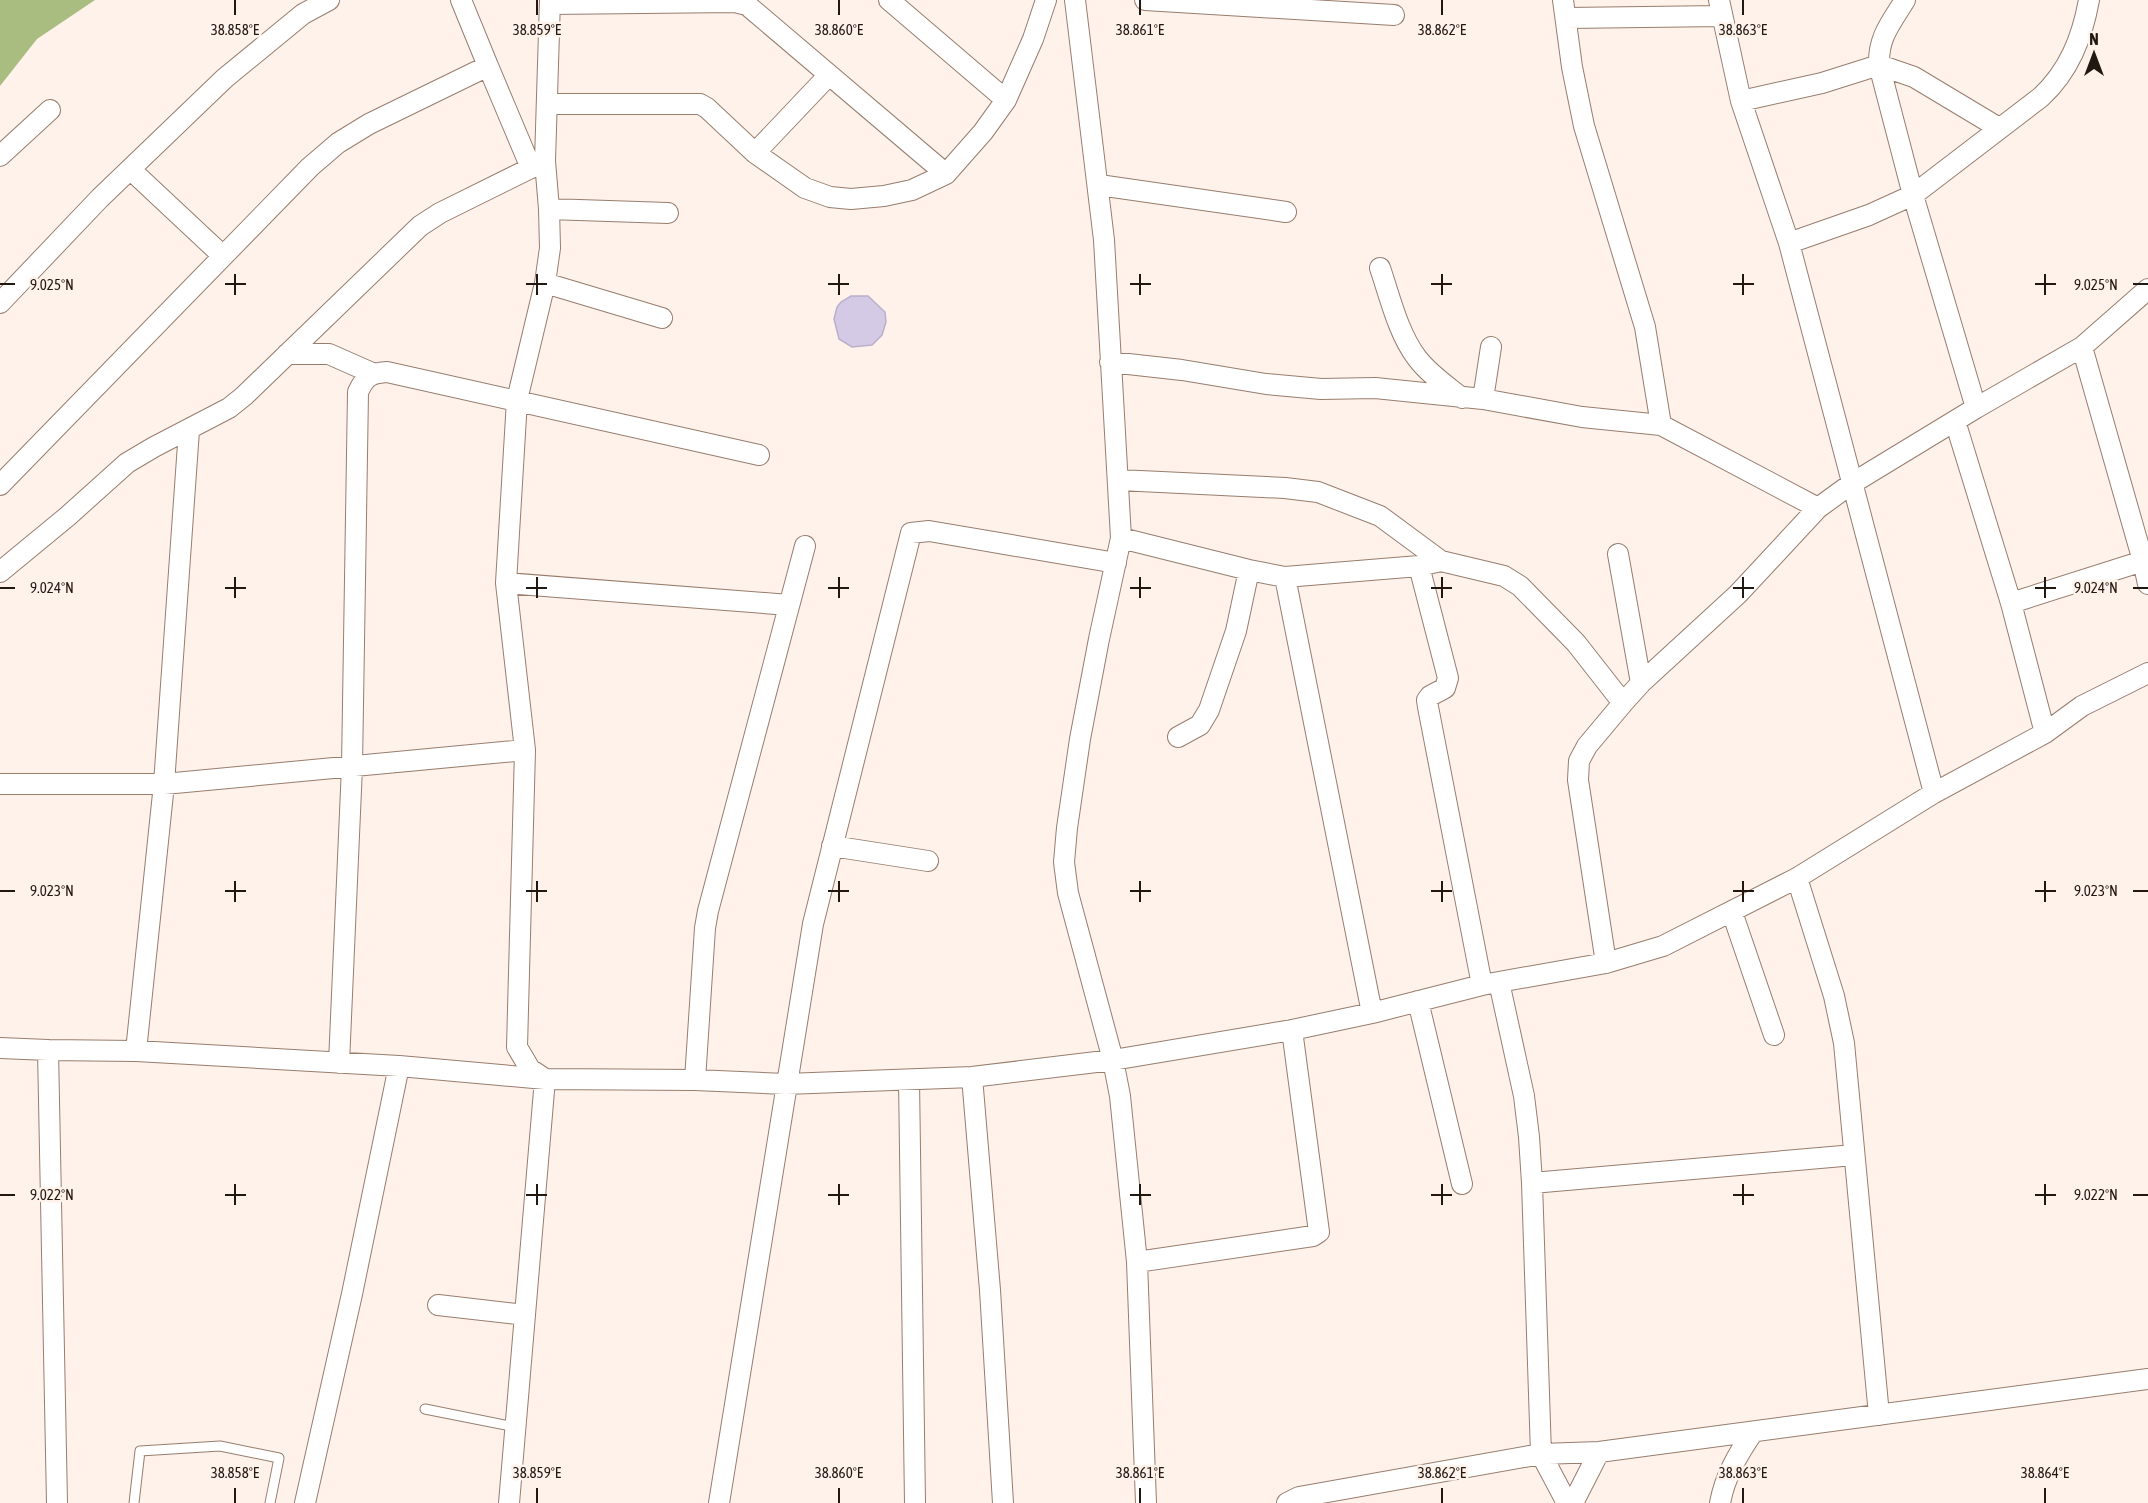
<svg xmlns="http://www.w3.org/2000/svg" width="2148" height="1503" viewBox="0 0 2148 1503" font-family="'Asap Condensed',sans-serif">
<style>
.forest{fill:#aabd81}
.building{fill:#d5cae6;stroke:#bbb0cb;stroke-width:1.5}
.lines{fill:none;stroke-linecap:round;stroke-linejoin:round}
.service-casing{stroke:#987d6d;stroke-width:11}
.minor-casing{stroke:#987d6d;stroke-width:22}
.service{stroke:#fff;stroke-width:9}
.minor{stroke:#fff;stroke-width:20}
.ticks{fill:none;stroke:#221812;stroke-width:2}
.ticks-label{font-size:15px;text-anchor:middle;fill:#221812;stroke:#fef2eb;stroke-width:5;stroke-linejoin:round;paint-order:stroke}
</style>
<rect width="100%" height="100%" fill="#fef2eb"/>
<!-- forest -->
<path class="forest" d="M0,0H95L37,39L0,86Z"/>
<!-- building -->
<path class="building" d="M851,296H868L885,312L886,322L882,335L872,345L852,347L839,339L834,319L837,307L841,302Z"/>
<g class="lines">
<!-- service casing -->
<g class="service-casing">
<path id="service" d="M425,1409L515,1427
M134,1503L140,1451L220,1446L279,1458L270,1503"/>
</g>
<!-- minor casing -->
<g class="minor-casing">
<path id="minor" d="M889,0L1006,100
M1075,0L1104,240L1121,538L1099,639L1080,739L1067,828L1064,862L1068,893L1113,1060L1120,1096L1137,1262L1146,1503
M1145,0L1394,15
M1563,0L1572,67L1584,126L1645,327L1661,425L1818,508L1738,594L1641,683L1623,703L1587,746L1579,761L1578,780L1606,963
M1905,0C1891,23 1878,37 1879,65L1913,195L1976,408
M550,4L735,2L747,5L946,174
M1567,18L1722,16
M488,66L531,168
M1741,101L1822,83L1879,65L1914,77L1999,128
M547,104H700L707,108L755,153L828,76
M755,153L805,188L830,197L851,199L884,196L912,190L946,174L983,132L1006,100L1033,39L1046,0
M0,156L50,110
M130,169L223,256
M1099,185L1286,212
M549,209L668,213
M1789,243L1869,215L1913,195L2041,97C2069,71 2082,38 2089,0
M1380,268C1390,297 1398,333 1417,358C1429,374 1447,386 1462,398
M545,283L662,318
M0,303L100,198L225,78L303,14L329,0
M1491,347L1483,399L1582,417L1661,425
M287,354H329L372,373
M1110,362L1182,370L1266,384L1321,389L1375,388L1483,399
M1955,421L2011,603L2143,561L2082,347
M1119,480L1285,488L1318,492L1380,516L1441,561L1419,566L1285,577L1249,570L1121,538
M0,485L310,167L338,143L369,124L488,66L461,0
M1818,508L1851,484L1976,408L2082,347L2148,289
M1618,554L1641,683
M1441,561L1504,576L1520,586L1576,643L1623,703
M2143,561L2148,584
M1419,566L1448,678L1445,688L1430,696L1427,700L1428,707L1482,985
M0,572L68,516L127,463L154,447L229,408L244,396L420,226L440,213L545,161
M1285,577L1372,1013
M506,583L789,605
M2011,603L2045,733
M1178,737L1200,725L1209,710L1236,631L1249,570
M0,784H164L525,750
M1934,793L2045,733L2082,706L2148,673
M832,846L928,861
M1797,878L1834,996L1844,1043L1879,1415
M1732,912L1774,1035
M1499,982L1524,1096L1529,1137L1532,1183L1541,1454L1567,1503
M1418,1001L1462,1184
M0,1048L48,1050
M136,1051L164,784L189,430
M339,1063L352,767L358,392C365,377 370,373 387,372L759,455
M972,1077L990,1290L1003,1503
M695,1080L705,928L708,911L805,546
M909,1080L915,1503
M1532,1183L1854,1155
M1137,1262L1313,1236L1319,1232L1292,1030
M438,1305L525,1315
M57,1503L48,1050L136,1051L399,1066L545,1079L695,1080L786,1084L972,1077L1113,1060L1292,1030L1372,1013L1482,985L1606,963L1663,946L1797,878L1934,793L1789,243L1741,101L1719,0
M305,1503L352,1294L399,1066
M509,1503L545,1079L530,1069L517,1047L525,750L506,583L517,400L545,283L550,248L549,209L545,161L550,0
M719,1503L813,924L911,533L929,531L1116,563
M1287,1503L1299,1497L1541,1454L1599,1452L2148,1379
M1573,1503L1599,1452
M1720,1503C1725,1476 1738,1454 1753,1432"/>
</g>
<!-- service -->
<use href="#service" class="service"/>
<!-- minor -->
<use href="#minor" class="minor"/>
</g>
<!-- ticks -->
<path class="ticks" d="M235,0V15M537,0V15M839,0V15M1140,0V15M1442,0V15M1743,0V15M235,274V295M537,274V295M839,274V295M1140,274V295M1442,274V295M1743,274V295M2045,274V295M0,284H15M225,284H246M526,284H547M828,284H849M1130,284H1151M1431,284H1452M1733,284H1754M2035,284H2056M2133,284H2148M235,577V598M537,577V598M839,577V598M1140,577V598M1442,577V598M1743,577V598M2045,577V598M0,588H15M225,588H246M526,588H547M828,588H849M1130,588H1151M1431,588H1452M1733,588H1754M2035,588H2056M2133,588H2148M235,881V902M537,881V902M839,881V902M1140,881V902M1442,881V902M1743,881V902M2045,881V902M0,891H15M225,891H246M526,891H547M828,891H849M1130,891H1151M1431,891H1452M1733,891H1754M2035,891H2056M2133,891H2148M235,1184V1205M537,1184V1205M839,1184V1205M1140,1184V1205M1442,1184V1205M1743,1184V1205M2045,1184V1205M0,1195H15M225,1195H246M526,1195H547M828,1195H849M1130,1195H1151M1431,1195H1452M1733,1195H1754M2035,1195H2056M2133,1195H2148M235,1488V1503M537,1488V1503M839,1488V1503M1140,1488V1503M1442,1488V1503M1743,1488V1503M2045,1488V1503"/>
<g class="ticks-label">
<text x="235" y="35">38.858°E</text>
<text x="537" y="35">38.859°E</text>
<text x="839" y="35">38.860°E</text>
<text x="1140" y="35">38.861°E</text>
<text x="1442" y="35">38.862°E</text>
<text x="1743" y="35">38.863°E</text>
<text x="52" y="290">9.025°N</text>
<text x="2096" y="290">9.025°N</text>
<text x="52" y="593">9.024°N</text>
<text x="2096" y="593">9.024°N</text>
<text x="52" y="896">9.023°N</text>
<text x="2096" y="896">9.023°N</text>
<text x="52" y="1200">9.022°N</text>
<text x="2096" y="1200">9.022°N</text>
<text x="235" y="1478">38.858°E</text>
<text x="537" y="1478">38.859°E</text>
<text x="839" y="1478">38.860°E</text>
<text x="1140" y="1478">38.861°E</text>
<text x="1442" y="1478">38.862°E</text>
<text x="1743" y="1478">38.863°E</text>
<text x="2045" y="1478">38.864°E</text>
</g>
<!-- north arrow -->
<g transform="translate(2094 54)" stroke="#fef2eb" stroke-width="4.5" paint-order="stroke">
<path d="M0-4.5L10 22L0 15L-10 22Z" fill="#221812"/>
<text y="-9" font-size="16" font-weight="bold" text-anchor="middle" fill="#221812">N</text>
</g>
</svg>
